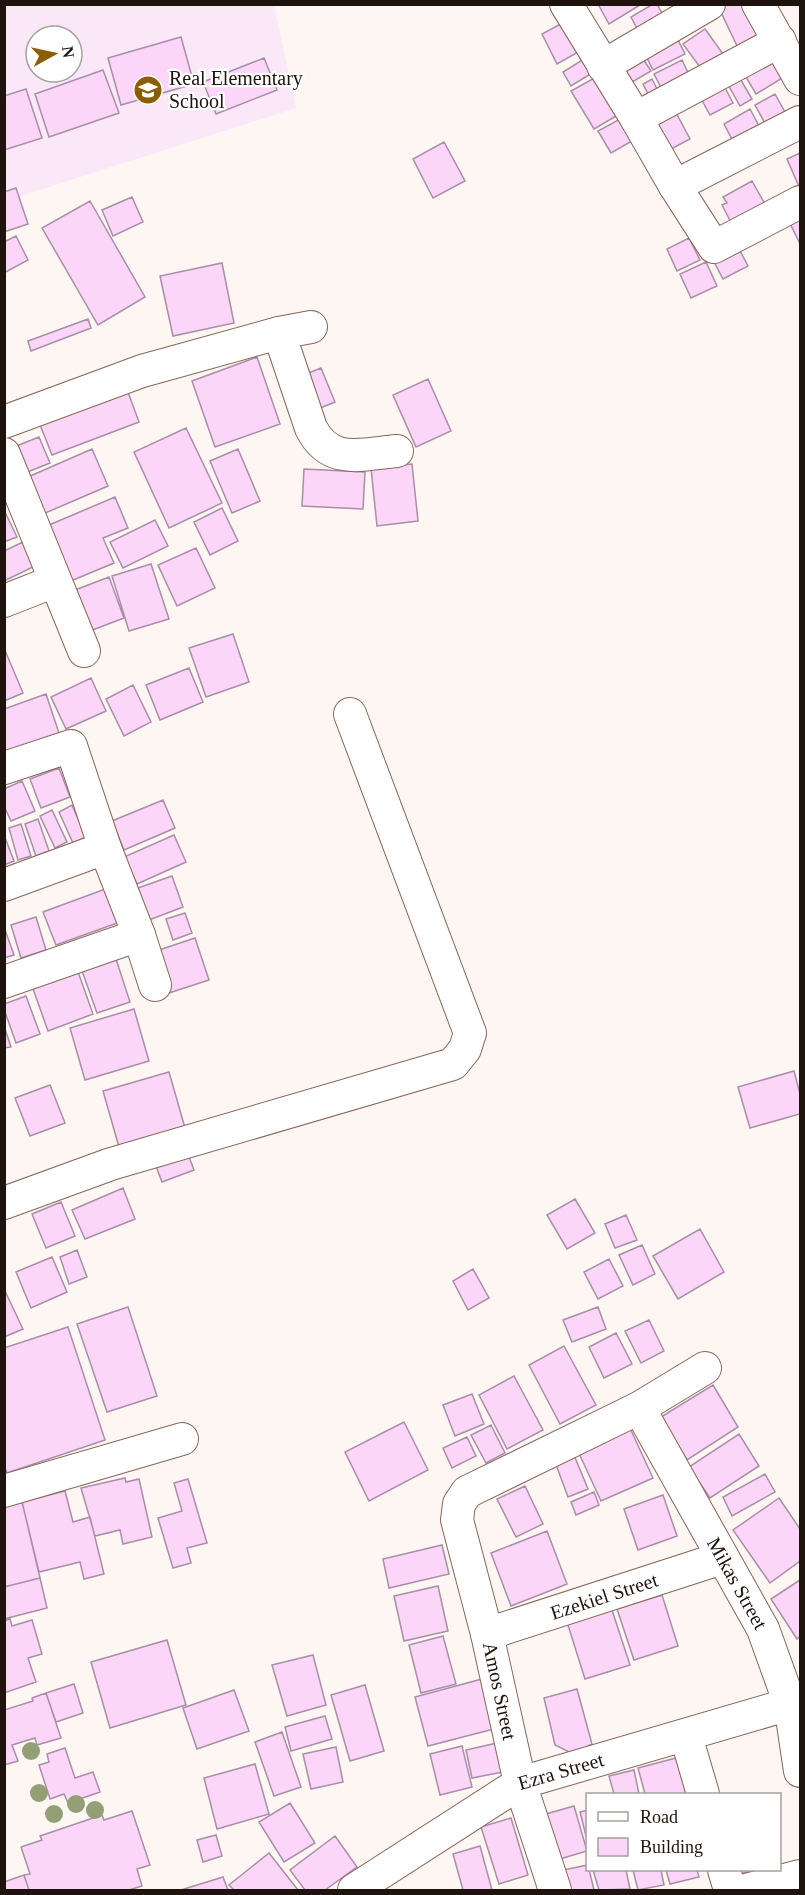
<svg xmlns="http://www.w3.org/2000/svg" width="805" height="1895" viewBox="0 0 805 1895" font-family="Georgia,serif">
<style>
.education{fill:#fae7f8;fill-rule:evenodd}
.building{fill:#fcd6f8;stroke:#a98ea7;stroke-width:1.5}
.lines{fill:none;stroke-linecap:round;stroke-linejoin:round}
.minor-casing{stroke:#876658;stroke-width:34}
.minor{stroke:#fff;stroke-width:32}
.tree{fill:#93a075}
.labels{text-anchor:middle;stroke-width:4.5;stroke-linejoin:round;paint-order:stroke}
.poi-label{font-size:20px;fill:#1f130d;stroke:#fff;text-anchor:start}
.street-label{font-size:20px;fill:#1f130d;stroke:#fff}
</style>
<rect width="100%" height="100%" fill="#fef6f3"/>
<!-- education -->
<path class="education" d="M5,5H274L296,108L5,201ZM36,36H72V72H36Z"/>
<!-- building -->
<path class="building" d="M598,4H640V5L609,24Z
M653,4H657L665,19L640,34L631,17Z
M727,4H746L763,38L739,50L719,8Z
M564,22L580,51L557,64L542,34Z
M705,29L726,58L705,74L683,44Z
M674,32L685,54L653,70L642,48Z
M181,37L194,84L121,105L108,58Z
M638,51L651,71L622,88L609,68Z
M771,55L784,77L756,94L743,72Z
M264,58L277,90L216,114L203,82Z
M584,59L592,73L571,86L563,72Z
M682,60L692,81L665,95L654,74Z
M103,70L119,113L49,137L35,94Z
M738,75L752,99L740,106L726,81Z
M596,77L618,115L594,129L571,91Z
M652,79L661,97L652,102L643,84Z
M722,82L733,103L710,115L699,95Z
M26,89L42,138L4,150V96Z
M775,94L786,114L766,125L755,105Z
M674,109L690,139L658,156L642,126Z
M750,109L760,128L734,143L724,124Z
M620,119L632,141L611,153L598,131Z
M444,142L465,181L433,198L413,159Z
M800,153V189L787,159Z
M752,181L770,213L736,232L722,205L727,203L723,197Z
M16,188L28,224L4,232V192Z
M132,197L143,222L113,236L102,210Z
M90,201L145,297L98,325L42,228Z
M800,207V244L786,215Z
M16,236L28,260L4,273V242Z
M689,238L700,260L677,271L667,249Z
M736,243L748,266L723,279L711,256Z
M706,262L717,286L691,298L680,274Z
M222,263L234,323L173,336L160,276Z
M88,319L91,328L31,351L28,341Z
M257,357L280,424L215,447L192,381Z
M321,368L335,402L310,412L296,378Z
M428,379L451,431L416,447L393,395Z
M125,384L139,422L52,455L37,417Z
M186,428L222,503L169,528L134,452Z
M39,437L50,463L25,473L14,447Z
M92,449L108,486L43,514L28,477Z
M238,449L260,501L232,513L210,461Z
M412,464L418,521L377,526L371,468Z
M304,469L365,472L363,509L302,506Z
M115,497L128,528L103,538L114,563L66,583L42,528Z
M222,508L238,541L210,555L194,522Z
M4,510L17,537L4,542Z
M155,520L168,546L123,568L110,542Z
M23,542L35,566L4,581V551Z
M196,548L215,588L177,606L158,565Z
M151,564L169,619L129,631L112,576Z
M109,577L124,618L82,634L67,593Z
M233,634L249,682L206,697L189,648Z
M4,648L23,693L4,701Z
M189,668L203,702L160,720L146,685Z
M91,678L106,711L66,729L51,697Z
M133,685L151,722L124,736L106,699Z
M46,694L60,736L4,755V709Z
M59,768L70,797L41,808L30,779Z
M22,781L35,811L11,821L4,806V789Z
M163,800L175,828L124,850L112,821Z
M72,805L86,837L73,843L59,812Z
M52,810L67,842L55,848L40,816Z
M38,819L49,851L36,856L25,824Z
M21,824L31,856L18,860L9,828Z
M4,835L14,861L4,865Z
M174,835L186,862L137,884L124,857Z
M172,876L183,907L149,920L138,888Z
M108,888L120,922L56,945L43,912Z
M185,913L192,933L173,940L166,919Z
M36,917L46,950L21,958L11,925Z
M4,927L14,955L4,958Z
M195,938L209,980L169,993L156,951Z
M115,956L130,1002L97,1013L81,968Z
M77,969L93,1014L48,1031L32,986Z
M26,996L40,1034L16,1043L4,1009V1004Z
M134,1009L149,1061L85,1080L70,1028Z
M4,1026L11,1047L4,1048Z
M794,1071L800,1094V1114L750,1128L738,1087Z
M169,1072L185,1128L119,1147L103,1091Z
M50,1085L65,1123L30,1136L15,1098Z
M186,1149L194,1170L162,1182L154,1161Z
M123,1188L135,1219L85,1239L72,1210Z
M575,1199L595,1233L567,1249L547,1215Z
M61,1202L75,1236L46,1248L32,1214Z
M626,1215L637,1240L615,1248L605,1224Z
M700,1229L724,1272L678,1299L653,1256Z
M642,1245L655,1274L633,1285L619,1255Z
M77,1250L87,1277L69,1284L60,1257Z
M52,1257L67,1292L31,1308L16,1272Z
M609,1259L623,1286L598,1299L584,1272Z
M473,1269L489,1298L468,1310L453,1281Z
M4,1289L23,1329L4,1337Z
M128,1307L157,1396L107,1412L77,1324Z
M598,1307L606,1329L572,1342L563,1320Z
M649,1320L664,1351L641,1363L625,1331Z
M68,1327L105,1440L7,1473L4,1465V1348Z
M616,1333L632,1364L604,1378L589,1347Z
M564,1346L596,1405L560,1424L529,1365Z
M514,1376L543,1430L507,1449L479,1395Z
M713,1385L738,1427L687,1460L661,1417Z
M472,1394L484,1424L455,1436L443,1405Z
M404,1422L428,1470L369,1501L345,1452Z
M491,1425L505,1453L486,1463L471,1435Z
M629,1426L653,1478L601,1501L577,1449Z
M739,1434L759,1466L710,1498L689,1467Z
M467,1437L476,1456L452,1468L443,1448Z
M574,1455L588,1489L568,1497L555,1462Z
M765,1474L775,1492L732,1516L723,1497Z
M125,1478L126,1482L139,1479L152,1537L123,1544L120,1530L95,1536L81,1488Z
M188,1479L207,1543L187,1548L191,1563L173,1568L158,1518L182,1511L174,1483Z
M525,1486L543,1524L516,1537L497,1499Z
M65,1491L73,1522L90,1517L104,1574L84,1579L80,1562L39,1572L22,1502Z
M594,1492L599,1505L576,1515L571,1502Z
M20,1493L40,1578L4,1587V1497Z
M663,1495L677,1536L638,1550L624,1509Z
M779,1498L800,1529V1561L770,1583L733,1530Z
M547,1531L567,1584L511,1606L491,1553Z
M442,1545L449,1574L389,1588L383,1559Z
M40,1578L47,1608L4,1619V1587Z
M800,1580V1636L797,1639L771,1599Z
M438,1586L448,1631L404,1641L394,1596Z
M662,1595L678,1646L634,1660L617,1609Z
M611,1607L630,1665L585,1679L567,1622Z
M10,1619L12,1626L32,1620L42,1654L28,1658L36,1682L4,1693V1621Z
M443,1636L456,1684L421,1693L409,1645Z
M167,1640L186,1705L110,1728L91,1662Z
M313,1655L326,1705L287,1716L272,1665Z
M482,1679L494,1729L428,1746L415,1697Z
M74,1684L83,1713L56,1722L46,1693Z
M365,1685L384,1751L350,1761L331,1695Z
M577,1689L592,1744L573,1754L555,1745L544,1698Z
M234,1690L249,1731L197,1749L183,1708Z
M46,1693L61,1738L37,1745L35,1738L12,1745L18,1761L4,1765V1710L33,1701L32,1698Z
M325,1716L332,1739L291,1751L285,1727Z
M282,1732L301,1787L274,1796L255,1742Z
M497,1743L503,1772L472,1778L466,1750Z
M462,1746L472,1787L440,1795L430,1754Z
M336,1747L343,1782L311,1789L303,1754Z
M65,1748L75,1778L93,1772L100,1792L68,1803L64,1794L50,1799L39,1765L49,1762L47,1754Z
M676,1758L686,1794H645L638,1768Z
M255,1764L269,1814L217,1829L204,1778Z
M634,1770L639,1794H614L609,1776Z
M290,1803L315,1843L284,1862L259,1822Z
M574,1806L587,1851L553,1861L539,1816Z
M588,1810V1844L580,1812Z
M132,1811L150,1865L137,1869L142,1886L129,1890H29L24,1875L30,1874L21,1847L42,1840L40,1836L102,1815L104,1820Z
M511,1818L528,1875L499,1884L481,1827Z
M216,1835L222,1856L203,1862L197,1840Z
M335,1836L357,1867L325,1890H305L290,1870Z
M480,1846L492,1890H463L453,1854Z
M269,1853L298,1890H234L229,1885Z
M588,1865L594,1890H567L563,1870Z
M593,1870H626L630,1889L599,1890Z
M633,1870H661L664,1885L638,1890Z
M666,1870H697L699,1877L670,1884Z
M731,1870H755V1871L732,1875Z
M24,1875L29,1890H4V1882Z
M223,1877L228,1890H181Z"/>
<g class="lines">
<!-- minor casing -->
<g class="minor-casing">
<g id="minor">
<path d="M566,4L636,118L675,186L714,247L800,202"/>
<path d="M758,4L800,79"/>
<path d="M603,66L709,4"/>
<path d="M636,118L780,41"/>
<path d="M675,186L800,122"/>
<path d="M279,333L311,428C330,466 362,454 397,451"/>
<path d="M4,422L142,371L279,333L311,327"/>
<path d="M4,454L84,651"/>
<path d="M4,601L55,581"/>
<path d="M4,768L71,746L105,848L139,935L155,985"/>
<path d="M4,885L105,848"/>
<path d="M4,982L139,935"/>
<path d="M4,1203L111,1164L453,1064L465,1049L470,1033L350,714"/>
<path id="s1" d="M639,1408L763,1629L790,1704L800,1771"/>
<path d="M4,1491L182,1439"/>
<path id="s2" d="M487,1634L722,1558"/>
<path d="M686,1736L703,1794"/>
<path d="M724,1870L730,1890"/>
<path id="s3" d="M354,1890L520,1783L790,1704"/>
<path d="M555,1890L520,1783L487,1634L457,1520L459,1504L467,1492L639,1408L705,1368"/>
<path d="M746,1890L800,1876"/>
</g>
</g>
<!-- minor -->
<use href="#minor" class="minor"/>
</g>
<!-- trees -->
<g class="tree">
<circle cx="31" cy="1751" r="9"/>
<circle cx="39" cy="1793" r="9"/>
<circle cx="76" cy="1804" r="9"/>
<circle cx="95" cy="1810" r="9"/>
<circle cx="54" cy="1814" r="9"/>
</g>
<!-- icons -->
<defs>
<g id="school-disc" transform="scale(1.5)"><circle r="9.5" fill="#8b5e01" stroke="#fff"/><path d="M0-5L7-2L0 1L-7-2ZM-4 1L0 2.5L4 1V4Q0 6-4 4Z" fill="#fff"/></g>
</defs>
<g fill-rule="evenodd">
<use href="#school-disc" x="148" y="90"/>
</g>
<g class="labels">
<!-- poi labels -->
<g class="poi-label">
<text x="169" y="85">Real Elementary<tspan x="169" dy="23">School</tspan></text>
</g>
<!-- street labels -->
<g class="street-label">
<text dy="7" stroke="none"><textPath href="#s1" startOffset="201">Mikas Street</textPath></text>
<text dy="7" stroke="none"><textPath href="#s2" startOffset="123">Ezekiel Street</textPath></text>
<text transform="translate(500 1691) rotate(78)" y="7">Amos Street</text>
<text dy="7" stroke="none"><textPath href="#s3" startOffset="240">Ezra Street</textPath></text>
</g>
</g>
<!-- border -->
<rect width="805" height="1895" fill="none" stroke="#1f130d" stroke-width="12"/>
<!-- legend -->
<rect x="586" y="1793" width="195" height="78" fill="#ffffff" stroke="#a5a19e" stroke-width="1.5"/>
<rect x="598" y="1812" width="30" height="9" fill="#ffffff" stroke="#a5a19e" stroke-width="1.5"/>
<text x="640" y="1823" font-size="18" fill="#1f130d">Road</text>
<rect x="598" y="1838" width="30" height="18" fill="#fcd6f8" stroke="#a5a19e" stroke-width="1.5"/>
<text x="640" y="1853" font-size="18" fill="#1f130d">Building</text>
<!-- north arrow -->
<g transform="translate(54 54) rotate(82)"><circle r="28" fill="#ffffff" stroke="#a5a19e" stroke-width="1.5"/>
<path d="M0-4.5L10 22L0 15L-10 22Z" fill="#8b5e01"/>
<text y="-9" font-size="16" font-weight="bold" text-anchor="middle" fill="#1f130d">N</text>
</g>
</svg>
